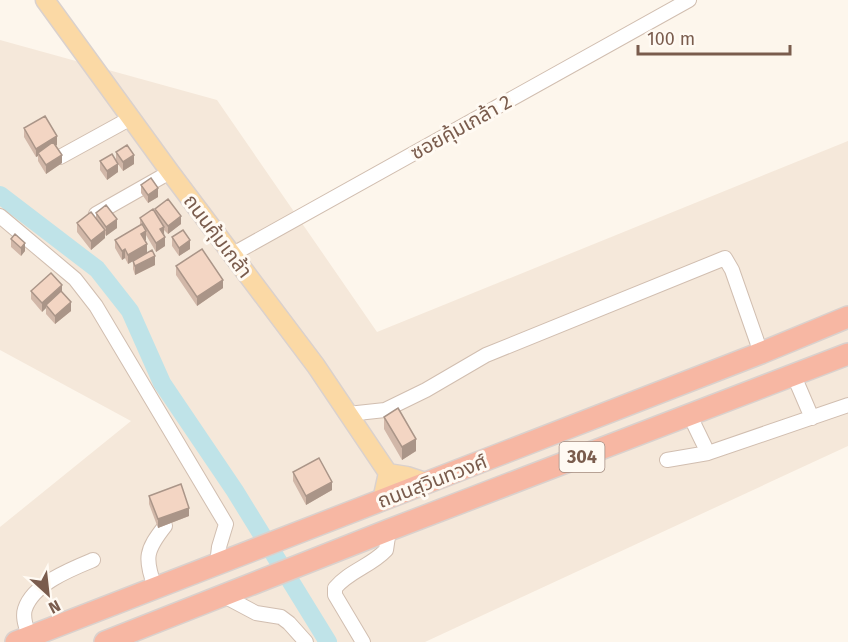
<svg xmlns="http://www.w3.org/2000/svg" width="848" height="642" viewBox="0 0 848 642" font-family="'Fira Sans','Noto Sans Thai',sans-serif">
<style>
.residential{fill:#f5e8da}
.lines{fill:none;stroke-linecap:round;stroke-linejoin:round}
.river{stroke:#bfe3e8;stroke-width:18}
.minor-casing{stroke:#d1beb0;stroke-width:16}
.major-casing{stroke:#dad1cd;stroke-width:21}
.highway-casing{stroke:#dad1cd;stroke-width:24}
.minor{stroke:#fff;stroke-width:14}
.major{stroke:#fbd9a5;stroke-width:18}
.highway{stroke:#f7b7a3;stroke-width:21}
.wall{fill:#d1b7a8}
.shaded-wall{fill:#aa9588}
.building{fill:#f3d5c3;stroke:#aa9588;stroke-width:1.5}
.labels{text-anchor:middle;stroke-width:6;stroke-linejoin:round;paint-order:stroke}
.shield{fill:#fffaf3;stroke:#a28b7f;stroke-width:1.5}
.shield-label{font-size:18px;font-weight:bold;fill:#7a5c4d}
.street-label{font-size:20px;fill:#7a5c4d;stroke:#fffaf3}
</style>
<rect width="100%" height="100%" fill="#fdf6ec"/>
<!-- residential -->
<path class="residential" d="M0,40L217,100L377,332L848,141V446L425,642H0V527L131,421L0,350Z"/>
<g class="lines">
<!-- river -->
<path class="river" d="M0,195L97,269L130,311L162,383L235,491L328,642"/>
<!-- minor casing -->
<g class="minor-casing">
<path id="minor" d="M60,157L131,118
M96,214L170,172
M0,216L75,279L96,306L226,524L219,547L217,564
M233,254L689,0
M794,376L812,418
M348,414L385,410L426,390L486,355L725,258L732,270L761,353
M690,416L708,453
M667,460L708,453L848,405
M155,587C144,558 146,550 165,526
M224,596L256,613L281,617L289,623L306,642
M29,637C27,629 22,618 25,609C33,584 71,569 93,560
M363,642L335,595V588C349,571 371,566 386,550L389,530"/>
</g>
<!-- major casing -->
<g class="major-casing">
<path id="major" d="M45,0L170,172L316,366L388,473L382,500
M388,473L407,476L428,483"/>
</g>
<!-- highway casing -->
<g class="highway-casing">
<path id="highway" d="M16,642L761,353L848,317
M105,642L389,530L848,354"/>
</g>
<!-- minor -->
<use href="#minor" class="minor"/>
<!-- major -->
<use href="#major" class="major"/>
<!-- highway -->
<use href="#highway" class="highway"/>
</g>
<!-- wall -->
<path class="wall" d="M24,128L57,145L55,146L62,163L46,174L38,161V156L36,157L24,137Z
M116,152L134,164L123,171L118,164V172L107,180L100,170V161L116,160Z
M141,185L158,197L148,203L141,193Z
M155,209L181,224L168,234L164,230L165,246L156,252L146,235V240H145L147,253L155,265L135,275L133,269V261L128,264L125,258L122,260L115,248V240L140,225V218L155,212Z
M96,213L117,228L106,236L105,234V238L91,250L77,232V223L96,218Z
M172,237L190,249L179,256L172,246Z
M11,239L25,251L21,256L11,247Z
M176,266L223,288L197,306L176,275Z
M31,291L62,292L71,311L55,324L46,314V308L42,312L31,299Z
M384,417L416,451L402,460L384,429Z
M293,472L332,490L306,505L293,481Z
M149,496L189,516L158,528L149,504Z"/>
<!-- shaded-wall -->
<path class="shaded-wall" d="M57,136V145L40,155L38,153V156L36,157V149Z
M62,155V163L46,174V165Z
M134,155V164L123,171V162Z
M118,164V172L107,180V171Z
M158,188V197L148,203V195Z
M181,216V224L168,234V226Z
M117,219V228L106,236V227Z
M164,227V235L160,229Z
M105,230V238L91,250V241Z
M146,231V240L141,242V234Z
M165,237V246L156,252V243Z
M190,240V249L179,256V248Z
M25,243V251L21,256V248Z
M147,244V253L128,264V255Z
M125,249V258L122,260V251Z
M155,256V265L135,275V266Z
M223,280V288L197,306V297Z
M62,285V294L46,305V308L42,312V303Z
M71,302V311L55,324V316Z
M416,439V451L402,460V447Z
M332,482V490L306,505V496Z
M189,508V516L158,528V519Z"/>
<!-- building -->
<path class="building" d="M45,116L57,136L36,149L24,128Z
M53,142L62,155L46,165L38,153Z
M127,145L134,155L123,162L116,152Z
M112,154L118,164L107,171L100,161Z
M151,178L158,188L148,195L141,185Z
M168,199L181,216L168,226L155,209Z
M106,205L117,219L106,227L96,213Z
M153,209L164,227L160,229L165,237L156,243L140,218Z
M91,212L105,230L91,241L77,223Z
M142,224L146,231L141,234L147,244L128,255L125,249L122,251L115,240Z
M183,230L190,240L179,248L172,237Z
M15,234L25,243L21,248L11,239Z
M202,249L223,280L197,297L176,266Z
M152,250L155,256L135,266L133,261Z
M51,273L62,285L42,303L31,291Z
M61,291L71,302L55,316L46,305Z
M398,408L416,439L402,447L384,417Z
M319,458L332,482L306,496L293,472Z
M181,484L189,508L158,519L149,496Z"/>
<g class="labels">
<!-- shield labels -->
<rect class="shield" x="559.5" y="442" width="45" height="30" rx="4.5"/>
<g class="shield-label">
<text x="582" y="463">304</text>
</g>
<!-- street labels -->
<g class="street-label">
<text transform="translate(461 127) rotate(-29)" y="7">ซอยคุ้มเกล้า 2</text>
<text transform="translate(218 236) rotate(53)" y="7">ถนนคุ้มเกล้า</text>
<text transform="translate(432 481) rotate(-21)" y="7">ถนนสุวินทวงศ์</text>
</g>
</g>
<!-- north arrow -->
<g transform="translate(48 594) rotate(153)" stroke="#fffaf3" stroke-width="4.5" paint-order="stroke">
<path d="M0-4.5L10 22L0 15L-10 22Z" fill="#7a5c4d"/>
<text y="-9" font-size="16" font-weight="bold" text-anchor="middle" fill="#7a5c4d">N</text>
</g>
<!-- scale -->
<path d="M638 45v9h152v-9" fill="none" stroke="#7a5c4d" stroke-width="3"/>
<text x="647" y="45" font-size="18" fill="#7a5c4d" stroke="#fffaf3" stroke-width="4.5" paint-order="stroke">100 m</text>
</svg>
